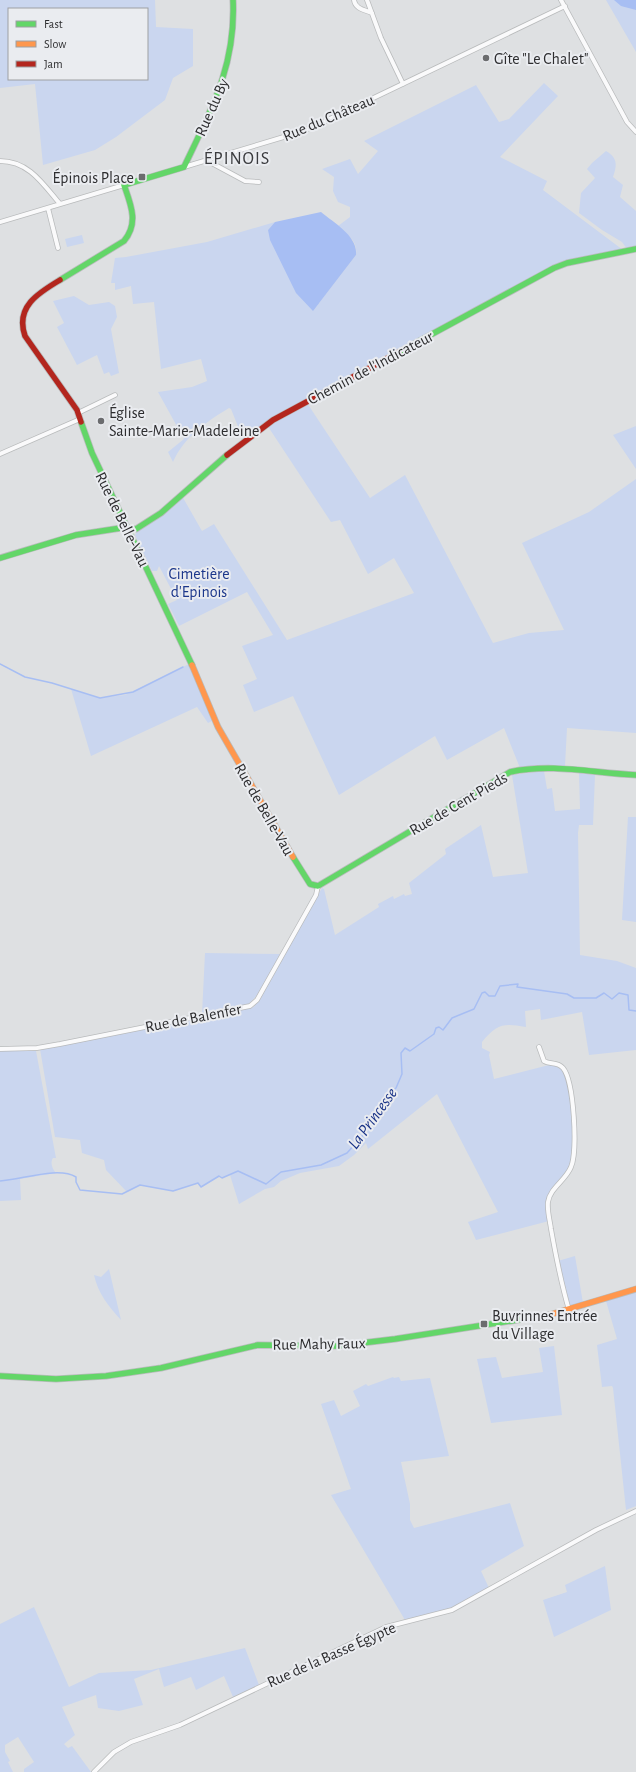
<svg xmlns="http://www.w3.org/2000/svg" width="636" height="1772" viewBox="0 0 636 1772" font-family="'Alegreya Sans',sans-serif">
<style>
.green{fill:#cad6ef;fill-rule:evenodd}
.water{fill:#a7bef3}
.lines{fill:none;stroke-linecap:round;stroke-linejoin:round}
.stream{stroke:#a7bef3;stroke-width:1.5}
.street-casing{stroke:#b9bbbc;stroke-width:5.5}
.fast-casing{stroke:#b9bbbc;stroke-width:7}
.slow-casing{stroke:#b9bbbc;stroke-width:7}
.jam-casing{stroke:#b9bbbc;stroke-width:7}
.street{stroke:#fafafb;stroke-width:4}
.fast{stroke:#63d668;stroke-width:5.5}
.slow{stroke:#ff974d;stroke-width:5.5}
.jam{stroke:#b3261e;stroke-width:5.5}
.poi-dot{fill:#6b6c6e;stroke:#eaecf0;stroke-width:1.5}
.labels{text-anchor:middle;stroke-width:4;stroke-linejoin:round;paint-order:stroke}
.poi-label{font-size:16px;fill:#2d2d2f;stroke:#eaecf0;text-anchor:start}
.street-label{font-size:16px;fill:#2d2d2f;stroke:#eaecf0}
.park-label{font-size:16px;fill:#1c378b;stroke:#eaecf0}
.water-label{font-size:17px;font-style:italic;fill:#1a3488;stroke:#eaecf0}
.quarter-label{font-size:18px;letter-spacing:1px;fill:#3b3c3f;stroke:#eaecf0}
</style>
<rect width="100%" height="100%" fill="#dee0e2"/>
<!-- green -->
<path class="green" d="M0,0H155L156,27L193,29V66L173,78L165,100L116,137L95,150L43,165L35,84L0,88ZM9,9H147V79H9Z
M606,0H636V52Z
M544,83L558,96L500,157L547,181L543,190L623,250L559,263L273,417L243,439L231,409L229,408C206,422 184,437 173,462L168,452L184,439L158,392L192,387L207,381L201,359L161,369L154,302L133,304L131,286L115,290V283H111L115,258L126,257L207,242L275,222L268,230L319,303L356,255C358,241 348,235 338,226L350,217V207L338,202L333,191L334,177L322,169L350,159L358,174L378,151L364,141L476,85L499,122L509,119Z
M606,151C618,158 617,165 613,177L623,185L620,197L636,211V247L627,249L622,242L602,230L579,213L581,193L595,178L587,169L592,163Z
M82,235L84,243L67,247L65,239Z
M74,296L89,305L109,302L115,306L117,317L111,329L119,373L111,376L109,372L104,374L97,355L77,365L57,327L64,323L53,301Z
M307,403L370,498L405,475L493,643L529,633L564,630L522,543L589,512L636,479V733L567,728L565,766L520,768L504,728L447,760L435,736L339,795L293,696L254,712L243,685L257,679L242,646L273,635L247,592L179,626L168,604L177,600L159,566L157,571H152L135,535L138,530L182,496L202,531L214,524L287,640L414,593L394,558L368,574L340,520L331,522L267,425Z
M636,426V469L613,435Z
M189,664L212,721L208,723L197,707L91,756L71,689L100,698L125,695Z
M544,771L547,789L552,788L555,811L580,809L579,773L595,775L593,825H579L578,833L580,955L617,961L636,968V1050L589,1055L582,1012L541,1020L540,1009L525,1011L526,1027C503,1023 497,1024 482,1042V1048L490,1052L489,1055L494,1079L553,1064L563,1070C571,1096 581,1146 568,1171C564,1179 553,1184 550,1193C548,1201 549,1212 549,1221L476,1240L468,1222L498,1212L437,1094L368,1149L366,1143L354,1155L339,1166L300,1173L281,1181L274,1187L265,1189L239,1204L230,1175L222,1178L219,1177L201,1187L197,1183L173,1191L140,1185L127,1192L106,1170L104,1160L82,1153L80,1140L55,1137L40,1049L254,1007L322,888L324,889L335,935L379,907L378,904L393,896L394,899L404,894L405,896L412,894L409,883L446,854L445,849L481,825L493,877L528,873L512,775Z
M628,817H636V922L622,920Z
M205,953L280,954C271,971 263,993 247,1005L202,1014Z
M0,1050L36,1051L56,1158H53C50,1162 52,1169 56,1173L20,1179L21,1200L0,1201Z
M575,1256L583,1303L573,1306L569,1304L558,1261Z
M109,1269L121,1320C108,1306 98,1293 94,1275L101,1277Z
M636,1292V1506L626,1510L613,1388L612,1386L602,1387L597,1345L617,1339L606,1301Z
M554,1346L562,1415L491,1423L477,1359L496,1357L502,1378L543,1372L539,1348Z
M393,1377L394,1378L399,1377L401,1381L430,1378L449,1456L401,1462L410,1504V1520L414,1528L510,1503L524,1546L481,1571L489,1588L445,1611L405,1620L331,1495L351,1489L321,1404L334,1400L341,1416L360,1406L353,1391L366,1384L368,1386Z
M605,1566L611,1610L554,1637L543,1600L567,1592L565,1585Z
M34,1607L69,1687L99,1673L151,1670L245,1648L259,1685L233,1697L224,1676L196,1690L191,1677L164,1687L159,1669L134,1679L143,1705L119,1711L98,1708L96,1695L62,1707L75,1735L64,1744L68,1748L72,1746L91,1772H24V1769L34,1762L18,1737L5,1745V1752L10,1761L8,1762L13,1772H0V1624Z"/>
<!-- water -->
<path class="water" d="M614,0H636V10L621,6Z
M321,212C334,223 358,236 356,255L313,311L296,293L270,240L268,230L275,222Z"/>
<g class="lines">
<!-- stream -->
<path class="stream" d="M0,664L25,677L52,683L100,698L133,692L183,667
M0,1181C21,1180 58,1166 76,1177V1182L80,1190L122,1194L140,1185L173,1191L198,1183L201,1187L219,1176L222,1178L238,1171L266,1184L281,1172L321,1165L347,1153L364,1134L383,1098L396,1088L402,1074L401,1053L405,1048L410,1051L434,1034L436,1028L439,1027L443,1030L452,1018L474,1009L482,993L485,992L489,996H495L500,986L518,984L517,987L567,994L574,998H596L604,993L612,999L619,993L628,995L629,1010L636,1011"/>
<!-- street casing -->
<g class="street-casing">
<path id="street" d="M354,0C355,9 365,10 372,13
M367,0L381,38L403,84
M561,0L627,122L636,132
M206,160L245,181L259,182
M0,161C29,161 43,184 60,204
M184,167L297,133L313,127L565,6
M48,208L58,248
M0,222L124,185
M78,413L115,395
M0,454L80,419
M539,1047L544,1061C550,1065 557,1061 563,1068C574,1081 578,1151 571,1167C566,1180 550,1188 548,1202C547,1211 550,1221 551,1229C556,1257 561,1283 569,1310
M0,1049L37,1048L60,1044L250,1006L257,1000L316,895L318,886
M94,1772L114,1752L131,1742L180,1725L386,1627L452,1610L596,1530L636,1511"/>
</g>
<!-- fast casing -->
<g class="fast-casing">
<path id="fast" d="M60,280L124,241C139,223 131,205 124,185L184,167C211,110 236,66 233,0
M399,352L554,268L567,263L636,249
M81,422L92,453L192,665
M0,558L76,535L121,528L136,529L161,513L227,455
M293,857L310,884L318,886L510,772C552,763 593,773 636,775
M0,1376L56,1379L106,1376L161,1368L258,1345L337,1346L395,1339L549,1315"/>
</g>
<!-- slow casing -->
<g class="slow-casing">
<path id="slow" d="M192,665L218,727L293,857
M549,1315L636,1289"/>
</g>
<!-- jam casing -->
<g class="jam-casing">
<path id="jam" d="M60,280C38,293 15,307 25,336L77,410L81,422
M227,455L273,420L399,352"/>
</g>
<!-- street -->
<use href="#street" class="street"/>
<!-- fast -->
<use href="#fast" class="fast"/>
<!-- slow -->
<use href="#slow" class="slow"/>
<!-- jam -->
<use href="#jam" class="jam"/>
</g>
<!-- markers -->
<g class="poi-dot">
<circle cx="486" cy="58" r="4"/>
<rect x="138" y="173" width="8" height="8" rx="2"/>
<circle cx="101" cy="421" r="4"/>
<rect x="480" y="1320" width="8" height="8" rx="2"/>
</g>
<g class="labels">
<!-- poi labels -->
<g class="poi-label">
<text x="494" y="64">Gîte "Le Chalet"</text>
<text x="134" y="183" text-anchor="end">Épinois Place</text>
<text x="109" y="418">Église<tspan x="109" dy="18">Sainte-Marie-Madeleine</tspan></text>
<text x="492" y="1321">Buvrinnes Entrée<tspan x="492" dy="18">du Village</tspan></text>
</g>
<!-- street labels -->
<g class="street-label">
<text transform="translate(211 107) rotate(-66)" y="6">Rue du By</text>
<text transform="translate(328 117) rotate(-23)" y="6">Rue du Château</text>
<text transform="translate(370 367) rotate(-28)" y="6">Chemin de l'Indicateur</text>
<text transform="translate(123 519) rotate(64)" y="6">Rue de Belle-Vau</text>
<text transform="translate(458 803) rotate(-30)" y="6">Rue de Cent Pieds</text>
<text transform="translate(265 809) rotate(60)" y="6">Rue de Belle-Vau</text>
<text transform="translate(193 1017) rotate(-11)" y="6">Rue de Balenfer</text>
<text transform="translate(319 1343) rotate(-1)" y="6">Rue Mahy Faux</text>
<text transform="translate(331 1654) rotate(-24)" y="6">Rue de la Basse Égypte</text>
</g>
<!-- park labels -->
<g class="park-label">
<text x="199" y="579">Cimetière<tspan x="199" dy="18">d'Epinois</tspan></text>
</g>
<!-- water labels -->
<g class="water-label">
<text transform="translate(372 1118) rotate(-54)" y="6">La Princesse</text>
</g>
<!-- quarter labels -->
<g class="quarter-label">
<text x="237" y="164">ÉPINOIS</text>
</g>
</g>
<!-- legend -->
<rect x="8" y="8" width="140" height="72" fill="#eaecf0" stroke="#9ea0a3"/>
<rect x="16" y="21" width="20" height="6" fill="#63d668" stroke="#9ea0a3"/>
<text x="44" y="28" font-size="12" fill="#2d2d2f">Fast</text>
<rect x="16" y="41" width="20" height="6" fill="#ff974d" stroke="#9ea0a3"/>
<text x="44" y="48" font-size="12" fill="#2d2d2f">Slow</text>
<rect x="16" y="61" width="20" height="6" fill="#b3261e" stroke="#9ea0a3"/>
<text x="44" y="68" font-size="12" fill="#2d2d2f">Jam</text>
</svg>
